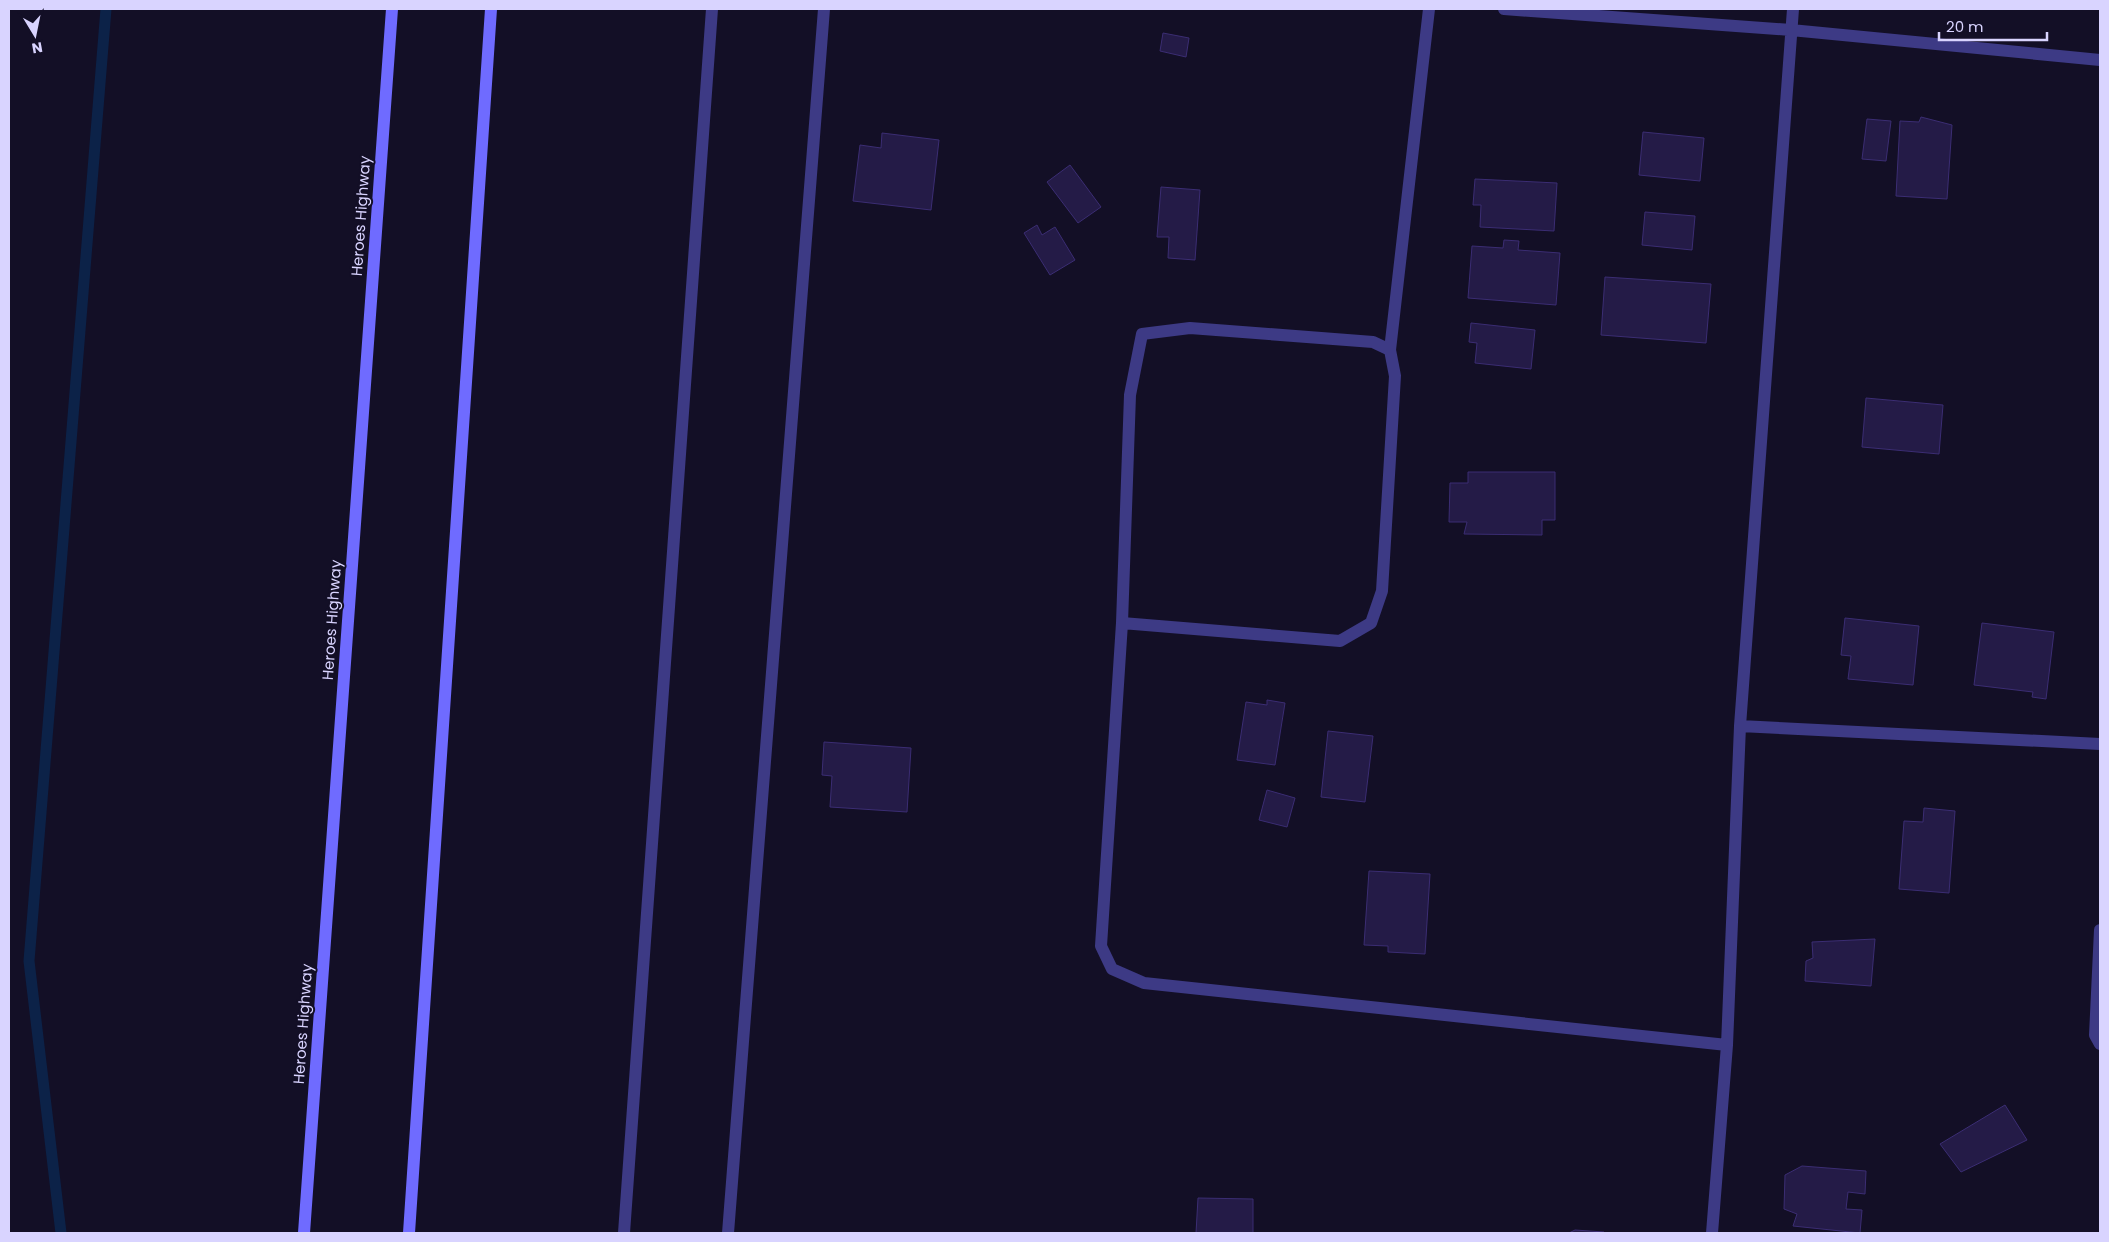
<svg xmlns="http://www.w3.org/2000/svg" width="2109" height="1242" viewBox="0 0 2109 1242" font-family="Poppins,sans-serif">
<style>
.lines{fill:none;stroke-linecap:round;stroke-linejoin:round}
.stream{stroke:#0c2248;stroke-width:11}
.building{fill:#241b47;stroke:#3b2d73}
.minor{stroke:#3d3a85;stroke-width:12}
.secondary{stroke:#6f6bff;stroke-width:12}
.labels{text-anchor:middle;stroke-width:4;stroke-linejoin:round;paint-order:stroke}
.street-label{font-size:15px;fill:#d9d4ff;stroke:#130f26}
</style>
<rect width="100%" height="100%" fill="#130f26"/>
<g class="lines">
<!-- stream -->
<path class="stream" d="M61,1233L29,961L106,9"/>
</g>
<!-- building -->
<path class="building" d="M1163,33L1189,38L1186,57L1160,51Z
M1921,117L1952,125L1947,199L1896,196L1900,121L1919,122Z
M1867,119L1891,121L1886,161L1862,159Z
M1643,132L1704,138L1700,181L1639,175Z
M882,133L939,140L931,210L853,201L860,145L881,148Z
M1070,165L1101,207L1078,223L1047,182Z
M1475,179L1557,183L1554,231L1480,227L1481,205H1473Z
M1161,187L1200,190L1195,260L1168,258L1169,237H1157Z
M1645,212L1695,216L1692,250L1642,245Z
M1037,225L1042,235L1055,227L1075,260L1050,275L1024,233Z
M1504,240L1519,241L1518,250L1560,253L1556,305L1468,298L1472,246L1503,248Z
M1605,277L1711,284L1706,343L1601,335Z
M1471,323L1535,330L1531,369L1475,363L1477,343L1469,342Z
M1866,398L1943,405L1939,454L1862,447Z
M1468,472H1555V520H1542V535L1464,534L1467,522H1449L1450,483H1468Z
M1845,618L1919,626L1913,685L1848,679L1851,656L1841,655Z
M1982,623L2054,632L2046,699L2032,697L2033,692L1974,685Z
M1267,700L1285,703L1275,765L1237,760L1246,702L1267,705Z
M1328,731L1373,736L1365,802L1321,797Z
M824,742L911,748L907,812L830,807L832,776L822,775Z
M1267,790L1295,798L1287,827L1259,820Z
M1924,808L1955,811L1949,893L1899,889L1904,821L1923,822Z
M1369,871L1430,874L1425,954L1388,952V946L1364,945Z
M1875,939L1871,986L1805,981L1806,961L1813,958L1812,942Z
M2005,1105L2027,1140L1961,1172L1940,1144Z
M1802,1166L1866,1171L1865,1194L1848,1192L1846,1209L1862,1210L1860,1233L1793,1226L1797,1214L1784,1209L1785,1175Z
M1198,1198L1253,1199V1233H1196Z
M1575,1230L1604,1232V1233H1569Z"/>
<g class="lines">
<!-- minor -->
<path class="minor" d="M1504,9L1791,30L2100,60
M1390,350L1429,9
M1122,623L1340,641L1371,623L1382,591L1395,376L1390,350L1373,342L1190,328L1142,334L1130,395L1122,623L1101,946L1112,969L1144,983L1727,1045
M1740,726L2100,744
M2100,930L2095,1035L2100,1044
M624,1233L712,9
M728,1233L824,9
M1712,1233L1727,1045L1740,726L1793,9"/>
<!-- secondary -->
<path class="secondary" d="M304,1233L392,9
M409,1233L491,9"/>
</g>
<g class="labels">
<!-- street labels -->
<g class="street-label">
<text transform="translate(361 216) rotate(-86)" y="5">Heroes Highway</text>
<text transform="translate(332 620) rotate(-86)" y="5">Heroes Highway</text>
<text transform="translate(303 1024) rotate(-86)" y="5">Heroes Highway</text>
</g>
</g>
<!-- border -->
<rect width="2109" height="1242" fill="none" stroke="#d9d4ff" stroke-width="20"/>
<!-- north arrow -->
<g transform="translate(35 35) rotate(170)" stroke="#130f26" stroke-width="4" paint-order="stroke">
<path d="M0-4L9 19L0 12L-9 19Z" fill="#d9d4ff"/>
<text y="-8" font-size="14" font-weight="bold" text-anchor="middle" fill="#d9d4ff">N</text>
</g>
<!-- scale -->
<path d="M1939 32v8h108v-8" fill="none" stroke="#d9d4ff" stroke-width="2.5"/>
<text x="1946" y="32" font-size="15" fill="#d9d4ff" stroke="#130f26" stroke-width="4" paint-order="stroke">20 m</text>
</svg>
